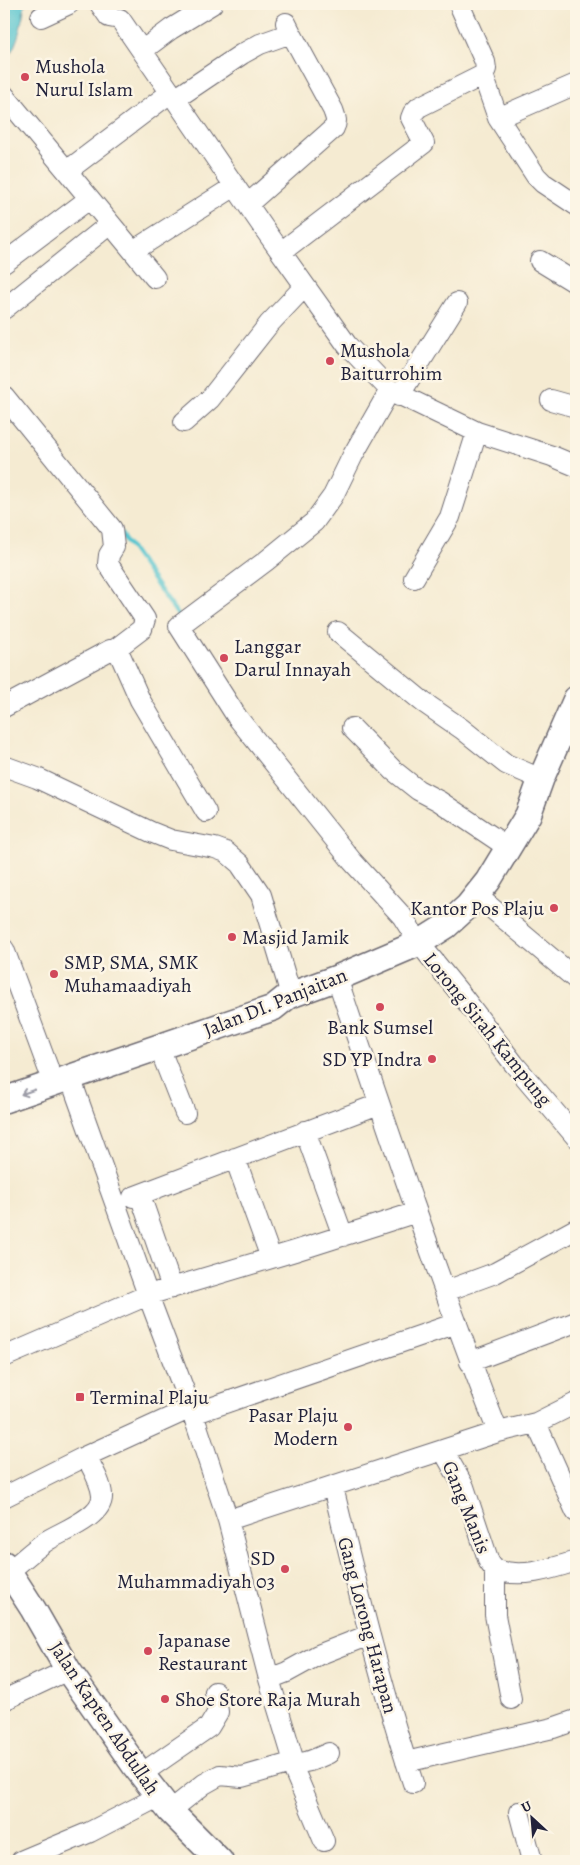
<svg xmlns="http://www.w3.org/2000/svg" width="580" height="1865" viewBox="0 0 580 1865" font-family="Alegreya,serif">
<style>
.water{fill:#5ac6d0;stroke:#3e7486}
.lines{fill:none;stroke-linecap:round;stroke-linejoin:round}
.stream{stroke:#5ac6d0;stroke-width:4.5}
.minor-casing{stroke:#6c6870;stroke-width:22}
.major-casing{stroke:#6c6870;stroke-width:28}
.minor{stroke:#fff;stroke-width:20}
.major{stroke:#fff;stroke-width:25}
.oneway{stroke:#9c9ca7}
.poi-dot{fill:#d1495b;stroke:#fcf5e5;stroke-width:2}
.labels{text-anchor:middle;stroke-width:5;stroke-linejoin:round;paint-order:stroke}
.poi-label{font-size:20px;fill:#22223b;stroke:#fcf5e5;text-anchor:start}
.street-label{font-size:20px;fill:#22223b;stroke:#fcf5e5}
</style>
<rect width="100%" height="100%" fill="#fcf5e5"/>
<filter id="ink" filterUnits="userSpaceOnUse"><feTurbulence type="fractalNoise" baseFrequency=".02" numOctaves="2"/><feDisplacementMap in="SourceGraphic" scale="10" xChannelSelector="R" yChannelSelector="G"/><feConvolveMatrix kernelMatrix="1 2 1 2 8 2 1 2 1" color-interpolation-filters="sRGB"/></filter>
<filter id="wash" filterUnits="userSpaceOnUse"><feTurbulence type="fractalNoise" baseFrequency=".0096" numOctaves="4" result="noise"/><feDisplacementMap in="SourceGraphic" scale="20" xChannelSelector="R" yChannelSelector="G"/><feGaussianBlur stdDeviation="1.12" result="paint"/><feColorMatrix in="noise" values="0 0 0 0 0 0 0 0 0 0 0 0 0 0 0 0 0 1.4 0 .05"/><feComposite in="paint" operator="in"/></filter>
<g filter="url(#wash)">
<rect width="100%" height="100%" fill="#f5ebd2"/>
<!-- water -->
<path class="water" d="M4,4H25C21,24 19,46 4,61Z"/>
<g class="lines">
<!-- stream -->
<path class="stream" d="M121,534L180,618"/>
</g>
</g>
<g filter="url(#ink)">
<g class="lines">
<!-- minor casing -->
<g class="minor-casing">
<path id="minor" d="M100,4L109,17L120,19L263,227L347,345L390,390L477,432L552,456L576,466
M459,4L485,62L486,69L483,75
M41,17L69,4
M143,50L171,29L212,4
M4,95L133,251L235,186
M175,99L242,54L260,44L291,33
M498,118L576,84
M67,171L170,93
M248,204L334,128C338,121 335,116 333,110L291,33L286,23
M133,251L155,278
M281,252L424,143L411,118L413,113L419,107L483,75L498,118L536,176L543,183L576,205
M540,261L576,283
M4,263L89,199
M4,309L110,224
M390,390L353,455L333,496L314,522L266,561L179,626L237,717L352,861L402,916L419,943L463,997L514,1064L576,1137
M4,396L112,529L114,547L109,555L108,564L145,619L142,629L117,648
M399,396L457,303
M551,400L576,407
M184,422L210,399L269,324L305,286
M414,578L450,517L477,432
M338,632L423,702L462,729L506,764L541,779
M4,707L110,650L117,648L140,700L206,812
M352,728L394,771L418,790L439,801L509,848
M4,766L37,778L151,832L171,840L215,848L226,852L240,864L261,895L291,995
M476,895L576,979
M4,949L48,1068
M337,978C388,1130 439,1282 498,1432
M159,1047L185,1113
M70,1077L148,1295L193,1414L228,1520L269,1679
M305,1131L343,1236
M235,1158L271,1258
M140,1195L172,1288
M133,1197L379,1104
M446,1291L495,1273L576,1229
M4,1357L148,1295L295,1251L417,1212
M470,1362L576,1322
M193,1414L457,1323
M536,1423L576,1512
M443,1450L464,1487L489,1562L494,1569C520,1579 551,1569 576,1561
M333,1487C357,1587 381,1686 413,1783
M4,1497L86,1456L191,1408
M228,1520L498,1432L536,1423L576,1403
M495,1570V1615L511,1699
M9,1571C22,1561 34,1549 48,1540C63,1531 104,1516 102,1495C101,1482 92,1468 86,1456
M4,1700L68,1670
M291,1761C304,1766 317,1758 329,1753
M406,1762L553,1728L576,1720
M291,1763L324,1841
M141,1774L209,1727L218,1712L215,1692
M170,1811L204,1784L220,1775L242,1777L291,1763L292,1755L269,1679L287,1672L318,1655L369,1635
M519,1812L532,1861
M21,1861L90,1832L158,1797"/>
</g>
<!-- major casing -->
<g class="major-casing">
<path id="major" d="M4,1100L273,1008L288,996L337,978L419,943L446,926L468,906L488,881L528,815L541,779L576,699
M4,1564L33,1609L68,1670L135,1766L170,1811L220,1861"/>
</g>
<!-- minor -->
<use href="#minor" class="minor"/>
<!-- major -->
<use href="#major" class="major"/>
</g>
<!-- one-way arrows -->
<defs><path id="oneway-shaft" d="M-6 0H5M1.5-3L5.5 0L1.5 3" fill="none" stroke-width="1.6" stroke-linecap="round" stroke-linejoin="round" transform="scale(1.25)"/></defs>
<use class="oneway" href="#oneway-shaft" transform="translate(28 1092) rotate(161)"/>
</g>
<!-- markers -->
<g class="poi-dot">
<circle cx="25" cy="77" r="5"/>
<circle cx="330" cy="361" r="5"/>
<circle cx="224" cy="658" r="5"/>
<circle cx="554" cy="908" r="5"/>
<circle cx="232" cy="937" r="5"/>
<circle cx="54" cy="974" r="5"/>
<circle cx="380" cy="1007" r="5"/>
<circle cx="432" cy="1059" r="5"/>
<rect x="75" y="1392" width="10" height="10" rx="2.5"/>
<circle cx="348" cy="1427" r="5"/>
<circle cx="285" cy="1569" r="5"/>
<circle cx="148" cy="1651" r="5"/>
<circle cx="165" cy="1699" r="5"/>
</g>
<g class="labels">
<!-- poi labels -->
<g class="poi-label">
<text x="35" y="73">Mushola<tspan x="35" dy="23">Nurul Islam</tspan></text>
<text x="340" y="357">Mushola<tspan x="340" dy="23">Baiturrohim</tspan></text>
<text x="234" y="653">Langgar<tspan x="234" dy="23">Darul Innayah</tspan></text>
<text x="544" y="915" text-anchor="end">Kantor Pos Plaju</text>
<text x="242" y="944">Masjid Jamik</text>
<text x="64" y="969">SMP, SMA, SMK<tspan x="64" dy="23">Muhamaadiyah</tspan></text>
<text x="380" y="1034" text-anchor="middle">Bank Sumsel</text>
<text x="422" y="1066" text-anchor="end">SD YP Indra</text>
<text x="90" y="1404">Terminal Plaju</text>
<text x="338" y="1422" text-anchor="end">Pasar Plaju<tspan x="338" dy="23">Modern</tspan></text>
<text x="275" y="1565" text-anchor="end">SD<tspan x="275" dy="23">Muhammadiyah 03</tspan></text>
<text x="158" y="1647">Japanase<tspan x="158" dy="23">Restaurant</tspan></text>
<text x="175" y="1706">Shoe Store Raja Murah</text>
</g>
<!-- street labels -->
<g class="street-label">
<text transform="translate(275 1002) rotate(-22)" y="7">Jalan DI. Panjaitan</text>
<text transform="translate(488 1029) rotate(51)" y="7">Lorong Sirah Kampung</text>
<text transform="translate(467 1507) rotate(68)" y="7">Gang Manis</text>
<text transform="translate(368 1625) rotate(75)" y="7">Gang Lorong Harapan</text>
<text transform="translate(105 1718) rotate(56)" y="7">Jalan Kapten Abdullah</text>
</g>
</g>
<!-- margin -->
<rect width="580" height="1865" fill="none" stroke="#fcf5e5" stroke-width="20"/>
<!-- north arrow -->
<g transform="translate(532 1818) rotate(334)" stroke="#fcf5e5" stroke-width="4" paint-order="stroke">
<path d="M0-4L9 19L0 12L-9 19Z" fill="#22223b"/>
<text y="-8" font-size="14" font-weight="bold" text-anchor="middle" fill="#22223b">U</text>
</g>
</svg>
